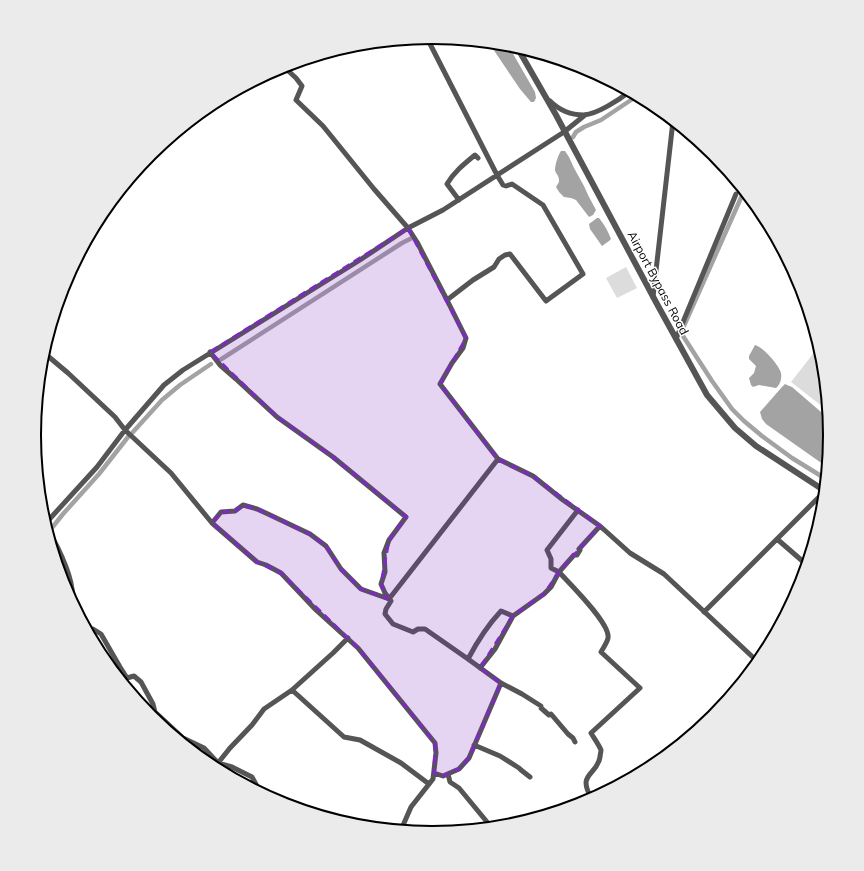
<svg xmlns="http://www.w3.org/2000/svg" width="864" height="871" viewBox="0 0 864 871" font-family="Mulish,sans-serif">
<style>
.green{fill:#dcdcdc}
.water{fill:#a3a3a3}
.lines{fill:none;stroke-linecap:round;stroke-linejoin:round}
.canal{stroke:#a3a3a3;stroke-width:4.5}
.minor{stroke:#555;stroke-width:5}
.tertiary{stroke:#555;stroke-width:6}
.marked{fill:#7b2cbf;fill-opacity:0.2;stroke:#7b2cbf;stroke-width:3;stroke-dasharray:8 5;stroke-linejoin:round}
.labels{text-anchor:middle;stroke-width:3;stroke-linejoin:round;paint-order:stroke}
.street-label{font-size:12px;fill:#000;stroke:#fff}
.rim{fill:none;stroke:#000;stroke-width:2}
</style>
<rect width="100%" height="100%" fill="#fff"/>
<!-- green -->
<path class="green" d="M626,267L637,288L617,298L606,278Z
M819,346L822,358L827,410L791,382Z"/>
<!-- water -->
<path class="water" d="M489,43L508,45L535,92L536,98L534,102H531L520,89Z
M561,151H565L569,157L574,168L584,186L588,195L596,210L593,215L589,217L576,200L571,198L564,197L559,192L556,187L559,182C559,180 559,178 558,176C557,174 555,172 555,170C555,165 558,155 561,151Z
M597,218H599C604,224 608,231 611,239L609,241L602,246L590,229L589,224Z
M755,345C763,347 779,365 781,373C782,379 780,385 776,388L759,385L753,387L751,385L749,378L754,373L756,366L749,359V356Z
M785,384L787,385L792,387L828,418L830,436L827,467L766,424L762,419L760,412L782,387Z"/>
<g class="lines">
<!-- canal -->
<path class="canal" d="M573,137L576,132L584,127L601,120L637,96
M744,191L683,328L682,333L683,336L712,381L732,409L744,421L762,436L792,458L826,479
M220,360L402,243L412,238
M133,432L162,400L180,385L211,364
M51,529L63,514L99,474L128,437"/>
<!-- minor -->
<path class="minor" d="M284,67L296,78L302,86L296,100L323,126L374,189L408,228L417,242L447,300L473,280L494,267L499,259L505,255L510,254L546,301L583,274L543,205L512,184L506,186L503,185L497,175L427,38
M550,101C559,110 571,115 584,115C597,114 619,100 629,92
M459,200L447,184C454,172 464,164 475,155L478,158
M653,297L673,121
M447,300L466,338L463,348L452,363L440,384L498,459L533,476L563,500L600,526L630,553L664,574L758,662
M676,339L736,194
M43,352L68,373L115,417L125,430L171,473L212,523L257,562L266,565L281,573L316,610L358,648L435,743L436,753L433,779L411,807L401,830
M210,352L220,365L236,379L277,417L333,457L406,517L389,540L384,553L385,572L381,584L385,593L391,601L386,609L385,614L393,624L413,632L418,629H425L468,659C478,640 487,626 501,611L513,616L544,594L551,587L559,572L551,568V559L547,550L578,510
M212,523L221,512L235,511L243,505L257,509L268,514L310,534L326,546L341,569L361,589L389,599L498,459
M45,524L97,467L125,430L164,385L183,370L360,260L408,228L443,210L564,132L585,115
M46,528C56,541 70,572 72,589C73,594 73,599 73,604
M777,539L807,565
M704,612L824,492
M87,631L93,629L101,634L120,667L127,678L134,676L141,682L153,704L155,712L183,738L204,748L218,763L232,767L252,777L259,790L282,804
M348,638L333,653L292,690L344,737L360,740L401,763L429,784
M480,668L495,649L513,616
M501,683L522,694L541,706V708L549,715L551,714L568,734L573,738L575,742
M474,745L500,756L519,768L521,770L530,777
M218,763L230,748L252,725L264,709L292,690
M434,773L443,776L459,769L469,758L501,683L468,659
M448,774L450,782L459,788L492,828
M592,799C576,773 597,776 600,757C600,755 601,752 601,750C599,745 594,738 591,733L640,688L601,652C603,648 607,643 608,638C611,624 569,583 559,572L574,555H577L580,550L579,549L600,526"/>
<!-- tertiary -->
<path class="tertiary" d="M517,47L556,115L657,304L707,395L735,428L756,446L825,491"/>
</g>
<!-- marked area -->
<path class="marked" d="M408,228L466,338L440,384L498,459L533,476L600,526L559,572L544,594L513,616L480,668L501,683L469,758L459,769L443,776L434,773L435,743L358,648L281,573L257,562L212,523L221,512L235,511L243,505L257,509L310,534L326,546L341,569L361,589L387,598L381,584L389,540L406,517L333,457L277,417L210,352Z"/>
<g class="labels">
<!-- street labels -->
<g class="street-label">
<text transform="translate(658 283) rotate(62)" y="4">Airport Bypass Road</text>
</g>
</g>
<!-- crop -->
<path d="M0 0H864V871H0ZM41 435a391 391 0 1 1 782 0a391 391 0 1 1-782 0Z" fill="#ebebeb" fill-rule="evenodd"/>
<path class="rim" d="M41 435a391 391 0 1 1 782 0a391 391 0 1 1-782 0Z"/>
</svg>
